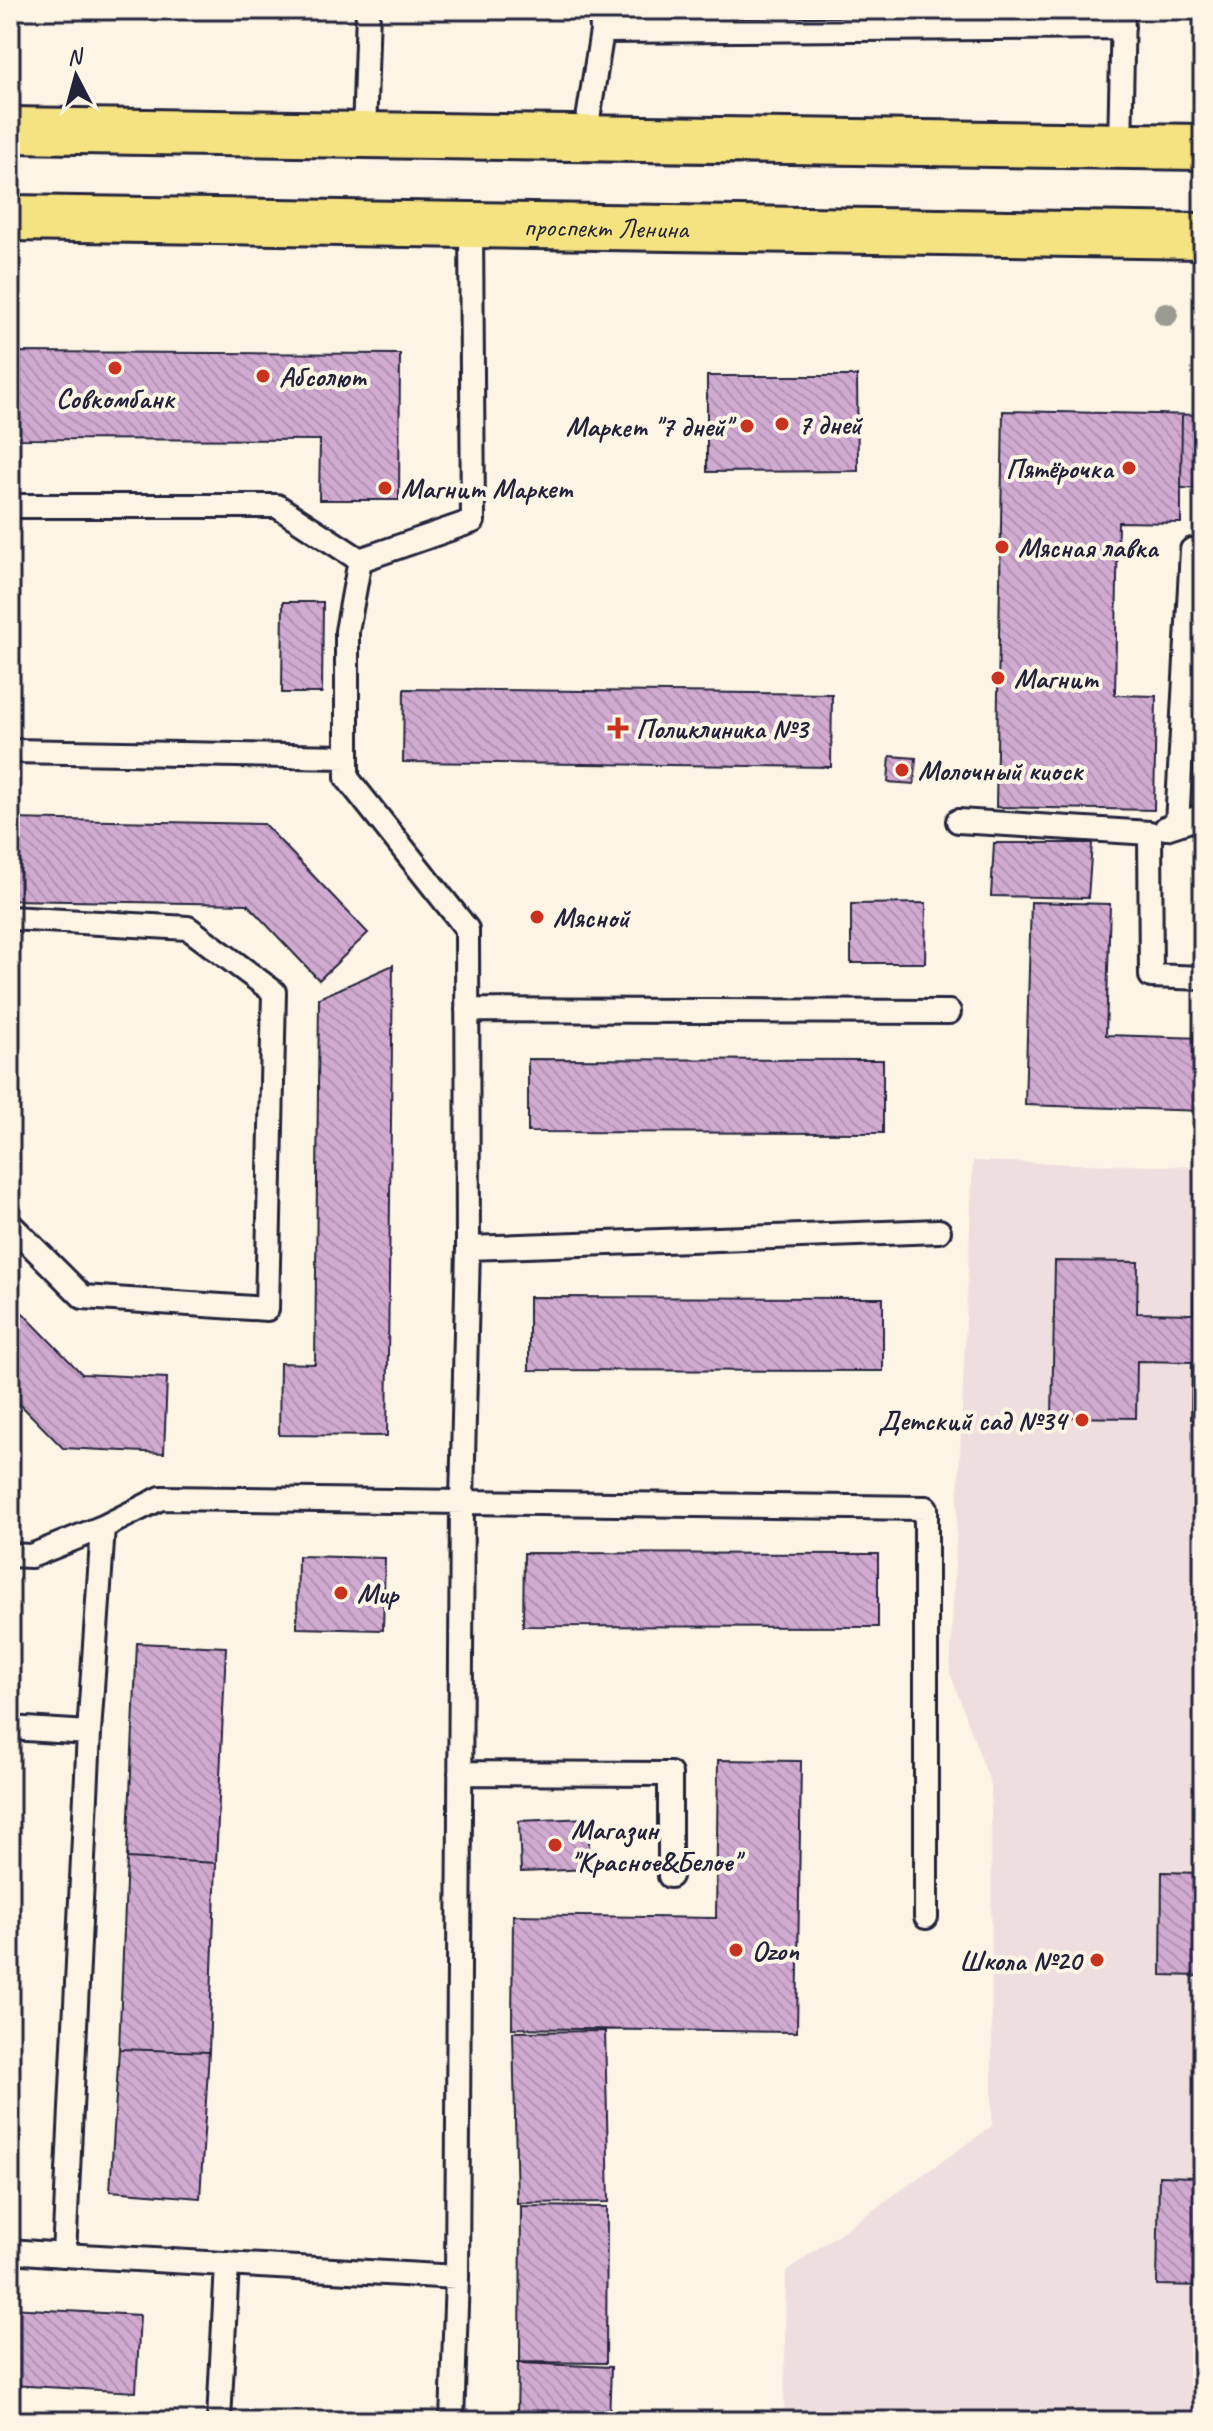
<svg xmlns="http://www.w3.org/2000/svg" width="1213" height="2431" viewBox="0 0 1213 2431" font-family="Caveat,sans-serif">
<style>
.built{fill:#efdedf}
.building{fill:url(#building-back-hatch);stroke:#22223b;stroke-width:2}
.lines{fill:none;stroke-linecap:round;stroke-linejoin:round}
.service-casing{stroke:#22223b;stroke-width:28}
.primary-casing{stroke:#22223b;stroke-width:50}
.service{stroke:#fcf5e5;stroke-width:22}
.primary{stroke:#f5e382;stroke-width:44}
.tree{fill:#9b9b94}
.poi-dot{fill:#c8321e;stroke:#fcf5e5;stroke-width:3}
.labels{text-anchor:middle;stroke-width:8;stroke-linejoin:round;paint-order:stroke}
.street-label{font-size:28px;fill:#22223b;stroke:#fcf5e5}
.poi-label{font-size:28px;font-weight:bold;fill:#22223b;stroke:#fcf5e5;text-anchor:start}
</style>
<defs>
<pattern id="building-back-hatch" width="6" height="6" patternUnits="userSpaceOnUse" patternTransform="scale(2)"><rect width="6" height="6" fill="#d1aad1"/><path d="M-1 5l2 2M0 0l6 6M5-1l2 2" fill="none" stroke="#b392b4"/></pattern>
</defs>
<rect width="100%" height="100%" fill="#fcf5e5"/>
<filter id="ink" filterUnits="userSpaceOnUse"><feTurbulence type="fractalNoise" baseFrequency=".0125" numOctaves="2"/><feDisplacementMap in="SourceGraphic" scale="16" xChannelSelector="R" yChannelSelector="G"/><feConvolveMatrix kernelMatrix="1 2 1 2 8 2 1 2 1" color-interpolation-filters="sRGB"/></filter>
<g filter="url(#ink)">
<!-- built -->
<path class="built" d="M973,1161L1203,1167V2421H784L786,2271L992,2126L991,1785L950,1673Z"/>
<!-- building -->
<path class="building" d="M1157,10H1203V15H1157Z
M10,352L400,354L399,500H319L320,440L10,439Z
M707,376H857L858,471L707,472Z
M1003,411L1203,415V489L1181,488V523L1118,522L1115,695L1156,696L1154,810L996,807Z
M1182,415H1203V489L1181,488Z
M283,602H323L322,693H282Z
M404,689L832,694L831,767L403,762Z
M890,756L916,758L914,784L888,782Z
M10,819L264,824L368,933L319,980L247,904L10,900Z
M994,843H1092L1088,898L991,896Z
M1031,902L1110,904L1106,1035L1203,1038V1111L1025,1105Z
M926,903L925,963H851V904Z
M393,965L387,1436L279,1435L280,1363L315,1364L319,998Z
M528,1059L883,1060V1133L528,1132Z
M1055,1261L1138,1262L1137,1313L1193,1314L1194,1268L1203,1269V1419H1191L1192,1362L1137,1361L1136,1418L1052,1417Z
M529,1297L883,1298V1371L529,1370Z
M10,1300L82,1374L167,1378L164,1453L63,1448L10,1394Z
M524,1553L878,1554V1627L523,1626Z
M298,1556L385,1558L383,1630L297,1628Z
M137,1643L226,1647L216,1863L127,1858Z
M718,1760L801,1761L797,2032L512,2028L513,1915L716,1918Z
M588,1818L590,1869L521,1872L519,1821Z
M127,1858L216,1863L209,2052L119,2049Z
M1162,1872L1203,1873V2286L1157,2285L1159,2176L1197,2177L1200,1976L1161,1975Z
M605,2031L609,2202L517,2203L513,2032Z
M119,2049L209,2052L200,2198L110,2191Z
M521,2206L607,2207L606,2363L520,2362Z
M10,2308L140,2315L136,2392L10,2385Z
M518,2363L611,2367L609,2421H517Z"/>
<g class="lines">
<!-- service casing -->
<g class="service-casing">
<path id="service" d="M602,31L1123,27
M364,135L368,10
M585,138L602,31L601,10
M1120,146L1123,10
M10,506H277L360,560
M10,751L347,757
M958,821L1150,833L1151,976L1203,978
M1177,824L1192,550L1203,553
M1166,828L1203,816
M10,918L188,928L274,992L267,1309L83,1297L10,1224
M467,1010L949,1012
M468,1248L939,1231
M10,1555L31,1556L103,1527
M10,1728L89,1733
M460,1773L670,1774V1876
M10,2251L64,2255L89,1733L103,1527L161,1498L926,1508V1917
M64,2255L457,2277
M219,2421L227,2264
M452,2421L457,2277L462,1501L468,1248L467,929L347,778V631L360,560L473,521L471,225"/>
</g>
<!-- primary casing -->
<g class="primary-casing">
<g id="primary">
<path d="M10,130L1203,147"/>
<path id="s1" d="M10,218L1203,236"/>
</g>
</g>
<!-- service -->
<use href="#service" class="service"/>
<!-- primary -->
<use href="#primary" class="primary"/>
</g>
<!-- trees -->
<circle class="tree" cx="1166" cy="314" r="12"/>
</g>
<!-- markers -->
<g class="poi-dot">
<circle cx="115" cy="368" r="8"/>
<circle cx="263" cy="376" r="8"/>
<circle cx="782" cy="424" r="8"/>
<circle cx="747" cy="426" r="8"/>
<circle cx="1129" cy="468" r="8"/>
<circle cx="385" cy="488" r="8"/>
<circle cx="1002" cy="547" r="8"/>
<circle cx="998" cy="678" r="8"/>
<path d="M614 716h8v8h8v8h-8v8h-8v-8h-8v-8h8z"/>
<circle cx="902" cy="770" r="8"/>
<circle cx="537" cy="917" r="8"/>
<circle cx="1082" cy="1420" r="8"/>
<circle cx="341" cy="1593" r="8"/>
<circle cx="555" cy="1845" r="8"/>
<circle cx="736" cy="1950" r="8"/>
<circle cx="1097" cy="1960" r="8"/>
</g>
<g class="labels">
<!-- street labels -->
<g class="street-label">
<text dy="10" stroke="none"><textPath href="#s1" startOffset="596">проспект Ленина</textPath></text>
</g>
<!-- poi labels -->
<g class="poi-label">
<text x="279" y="386">Абсолют</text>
<text x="115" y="408" text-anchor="middle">Совкомбанк</text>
<text x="798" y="434">7 дней</text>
<text x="731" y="436" text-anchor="end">Маркет "7 дней"</text>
<text x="1113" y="478" text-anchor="end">Пятёрочка</text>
<text x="401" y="498">Магнит Маркет</text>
<text x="1018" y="557">Мясная лавка</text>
<text x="1014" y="688">Магнит</text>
<text x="636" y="738">Поликлиника №3</text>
<text x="918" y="780">Молочный киоск</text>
<text x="553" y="927">Мясной</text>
<text x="1066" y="1430" text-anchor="end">Детский сад №34</text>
<text x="357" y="1603">Мир</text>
<text x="571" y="1839">Магазин<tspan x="571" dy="32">"Красное&amp;Белое"</tspan></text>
<text x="752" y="1960">Ozon</text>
<text x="1081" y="1970" text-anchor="end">Школа №20</text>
</g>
</g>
<!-- margin -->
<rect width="1213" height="2431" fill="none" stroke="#fcf5e5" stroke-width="40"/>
<rect x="20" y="20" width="1173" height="2391" fill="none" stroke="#22223b" stroke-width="3" filter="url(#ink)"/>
<!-- north arrow -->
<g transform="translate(76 76) rotate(354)" stroke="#fcf5e5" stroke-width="6" paint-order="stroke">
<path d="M0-6L14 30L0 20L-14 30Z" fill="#22223b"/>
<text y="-12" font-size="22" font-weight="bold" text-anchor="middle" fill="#22223b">N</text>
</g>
</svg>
